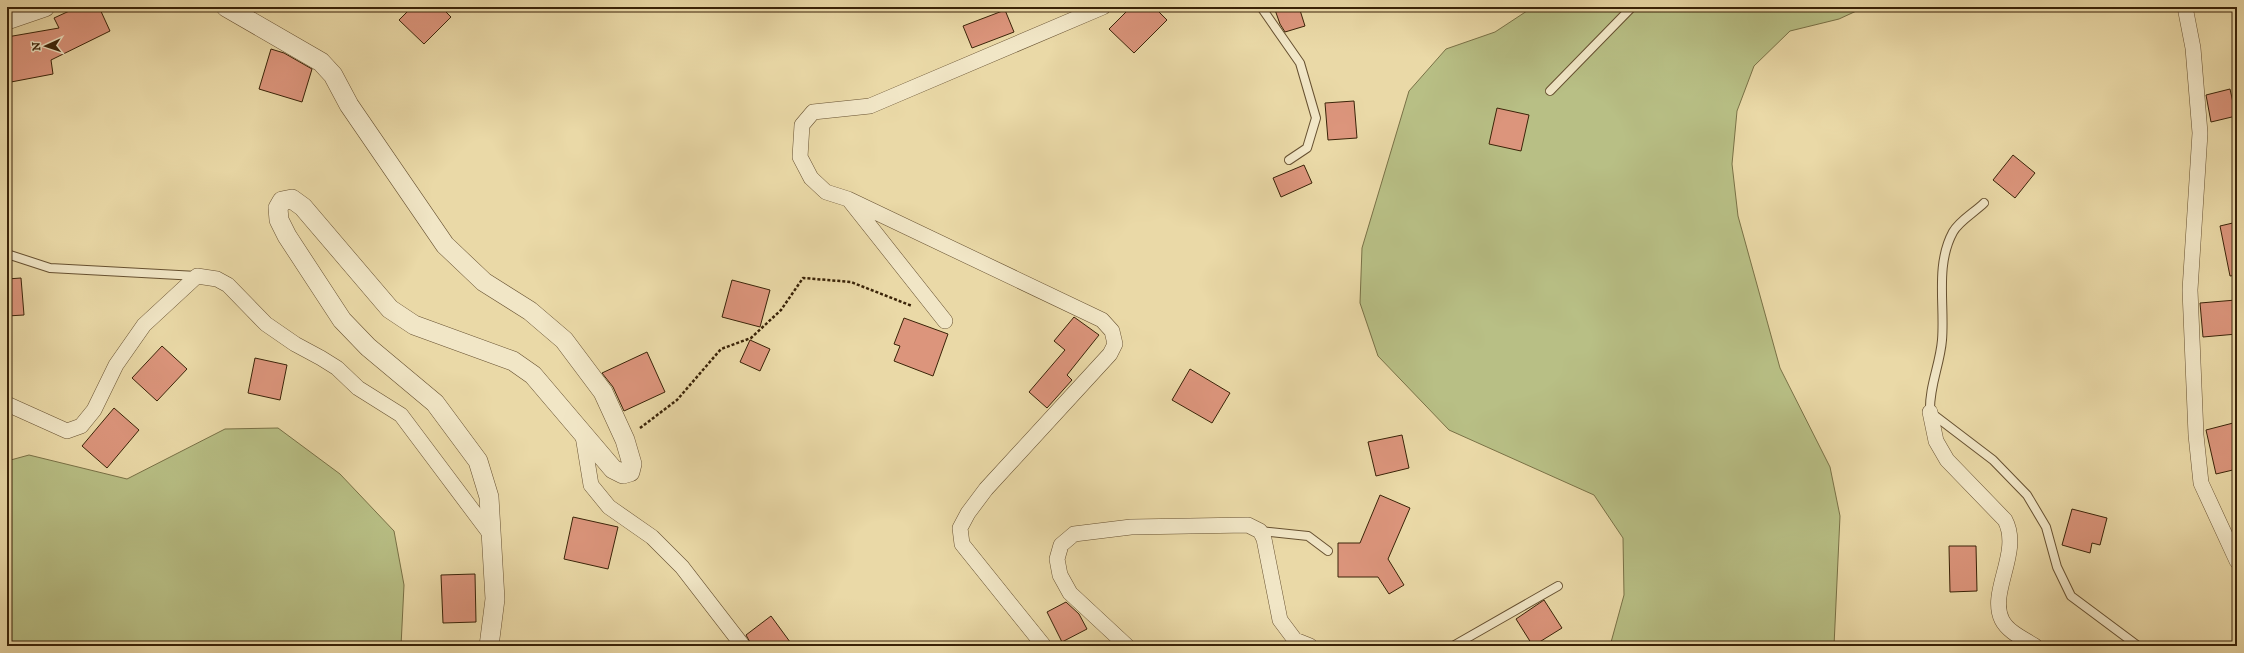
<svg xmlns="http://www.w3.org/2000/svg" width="2244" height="653" viewBox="0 0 2244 653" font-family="'IM FELL DW Pica',serif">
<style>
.green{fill:#b8bf85;stroke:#797146}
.building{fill:#dc957c;stroke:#3a2308}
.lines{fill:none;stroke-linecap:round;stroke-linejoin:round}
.service-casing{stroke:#665030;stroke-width:10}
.minor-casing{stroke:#665030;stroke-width:16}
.tertiary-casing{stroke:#665030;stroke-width:20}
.path{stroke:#3a2308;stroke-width:2.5;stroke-dasharray:3 2;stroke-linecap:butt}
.service{stroke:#f1e6c6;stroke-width:8}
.minor{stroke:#f1e6c6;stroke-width:15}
.tertiary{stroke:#f1e6c6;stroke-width:19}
</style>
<rect width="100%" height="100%" fill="#ead9a7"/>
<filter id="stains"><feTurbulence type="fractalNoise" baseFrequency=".005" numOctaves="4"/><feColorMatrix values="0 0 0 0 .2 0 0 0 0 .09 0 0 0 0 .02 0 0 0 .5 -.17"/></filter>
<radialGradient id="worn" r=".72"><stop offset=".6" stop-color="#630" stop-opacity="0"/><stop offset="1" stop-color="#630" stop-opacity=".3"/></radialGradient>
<!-- green -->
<path class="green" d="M1533,7H1865L1839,19L1790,31L1754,66L1737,111L1732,164L1738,216L1780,368L1830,467L1840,516L1834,646H1610L1624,595L1623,538L1594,495L1449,430L1378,356L1360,303L1362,248L1409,91L1446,49L1495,32Z
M278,428L340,474L394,531L404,585L401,646H7V461L29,455L127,479L225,429Z"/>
<!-- building -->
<path class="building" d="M78,7H99L110,31L51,60L53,74L11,82L7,60V37L59,28L54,18Z
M412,7H441L451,17L424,44L399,20Z
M1131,7H1154L1167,20L1134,53L1109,29Z
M1274,7H1299L1305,26L1285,32L1280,24Z
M1005,10L1014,32L972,48L963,26Z
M271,49L284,53L312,69L302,102L259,89Z
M2230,89L2236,116L2211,122L2206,95Z
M1354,101L1357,138L1328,140L1325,103Z
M1497,108L1529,115L1521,151L1489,144Z
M2013,155L2035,173L2015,198L1993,180Z
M1304,165L1312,183L1281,197L1273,178Z
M2237,222V275L2230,276L2220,226Z
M21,278L24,315L7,316V279Z
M732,280L770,290L760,327L722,317Z
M2236,300L2237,334L2203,337L2200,303Z
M1074,317L1099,335L1067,375L1072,380L1047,408L1029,392L1065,350L1054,341Z
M904,318L948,334L933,376L894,361L900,346L894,344Z
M750,340L770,349L760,371L740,362Z
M162,346L187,369L157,401L132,378Z
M647,352L665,392L624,411L613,387L602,373Z
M255,358L287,365L280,400L248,393Z
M1190,369L1230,393L1212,423L1172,400Z
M114,408L139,430L107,468L82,446Z
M2237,422V469L2216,474L2206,430Z
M1402,435L1409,468L1376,476L1368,442Z
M1380,495L1410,508L1388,559L1404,585L1389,594L1378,577H1338V543H1360Z
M2072,509L2107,518L2100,545L2092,543L2090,553L2062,545Z
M573,517L618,527L608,569L564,559Z
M1949,546H1976L1977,591L1950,592Z
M475,574L476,622L443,623L441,575Z
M1544,600L1562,628L1533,646L1516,619Z
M1066,602L1079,614L1087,629L1062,642L1047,612Z
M771,616L793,646H752L746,635Z"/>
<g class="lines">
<!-- service casing -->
<g class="service-casing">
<path id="service" d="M1261,7L1300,63L1316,118L1307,148L1289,160
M1550,91L1632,7
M1984,203C1975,212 1959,221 1953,232C1935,265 1945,305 1942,340C1940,365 1929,386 1930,412L1993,460L2027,495L2046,527L2057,567L2071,596L2138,646
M7,254L50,268L197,276
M1260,531L1308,536L1328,551
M1453,646L1558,586"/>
</g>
<!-- minor casing -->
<g class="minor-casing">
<path id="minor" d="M2185,7L2193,48L2200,133L2190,290L2196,435L2201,483L2237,561
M850,201L945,321
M7,404L67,431L81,426L94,410L116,365L144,325L197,276L217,279L228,285L266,324L295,344L321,358L337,368L358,388L401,415L491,535
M1930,412L1936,441L1947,460L2005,520C2022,552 1988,592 2002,620C2008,632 2024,639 2035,646
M583,436L591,485L609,507L652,537L682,567L743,646
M1044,646L962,544L960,528L968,513L986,489L1110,354L1115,344L1112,331L1102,320L848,199L826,192L811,178L800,157L802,125L813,112L870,106L1103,7
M1127,646L1070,593L1060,575L1057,559L1061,545L1074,534L1131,527L1248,525L1260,531L1264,539L1280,620L1295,640L1310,646"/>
</g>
<!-- tertiary casing -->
<g class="tertiary-casing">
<path id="tertiary" d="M226,7L321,62L333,75L349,105L445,245L484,282L530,311L564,340L603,392L625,440L632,464L630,472L623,474L613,469L533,375L513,361L414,325L390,309L303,207L292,199L282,201L278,208L279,220L287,236L342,320L368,347L435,403L478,461L489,497L495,599L489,646
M7,20L45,7"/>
</g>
<!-- path -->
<path class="path" d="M640,428L677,400L721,349L751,338L781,310L803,278L851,282L912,306"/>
<!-- service -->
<use href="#service" class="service"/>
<!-- minor -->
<use href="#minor" class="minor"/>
<!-- tertiary -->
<use href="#tertiary" class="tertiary"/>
</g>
<!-- margin -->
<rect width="2244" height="653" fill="none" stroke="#ead9a7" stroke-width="24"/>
<rect x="8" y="8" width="2228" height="637" fill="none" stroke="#3a2308" stroke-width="2"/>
<rect x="12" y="12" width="2220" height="629" fill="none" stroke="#3a2308"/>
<!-- north arrow -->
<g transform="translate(46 46) rotate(267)" stroke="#f1e6c6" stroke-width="3" paint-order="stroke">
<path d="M0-3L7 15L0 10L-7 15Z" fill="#3a2308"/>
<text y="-6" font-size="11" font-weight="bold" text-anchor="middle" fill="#3a2308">N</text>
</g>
<rect width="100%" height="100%" filter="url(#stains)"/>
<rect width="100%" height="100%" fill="url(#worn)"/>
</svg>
